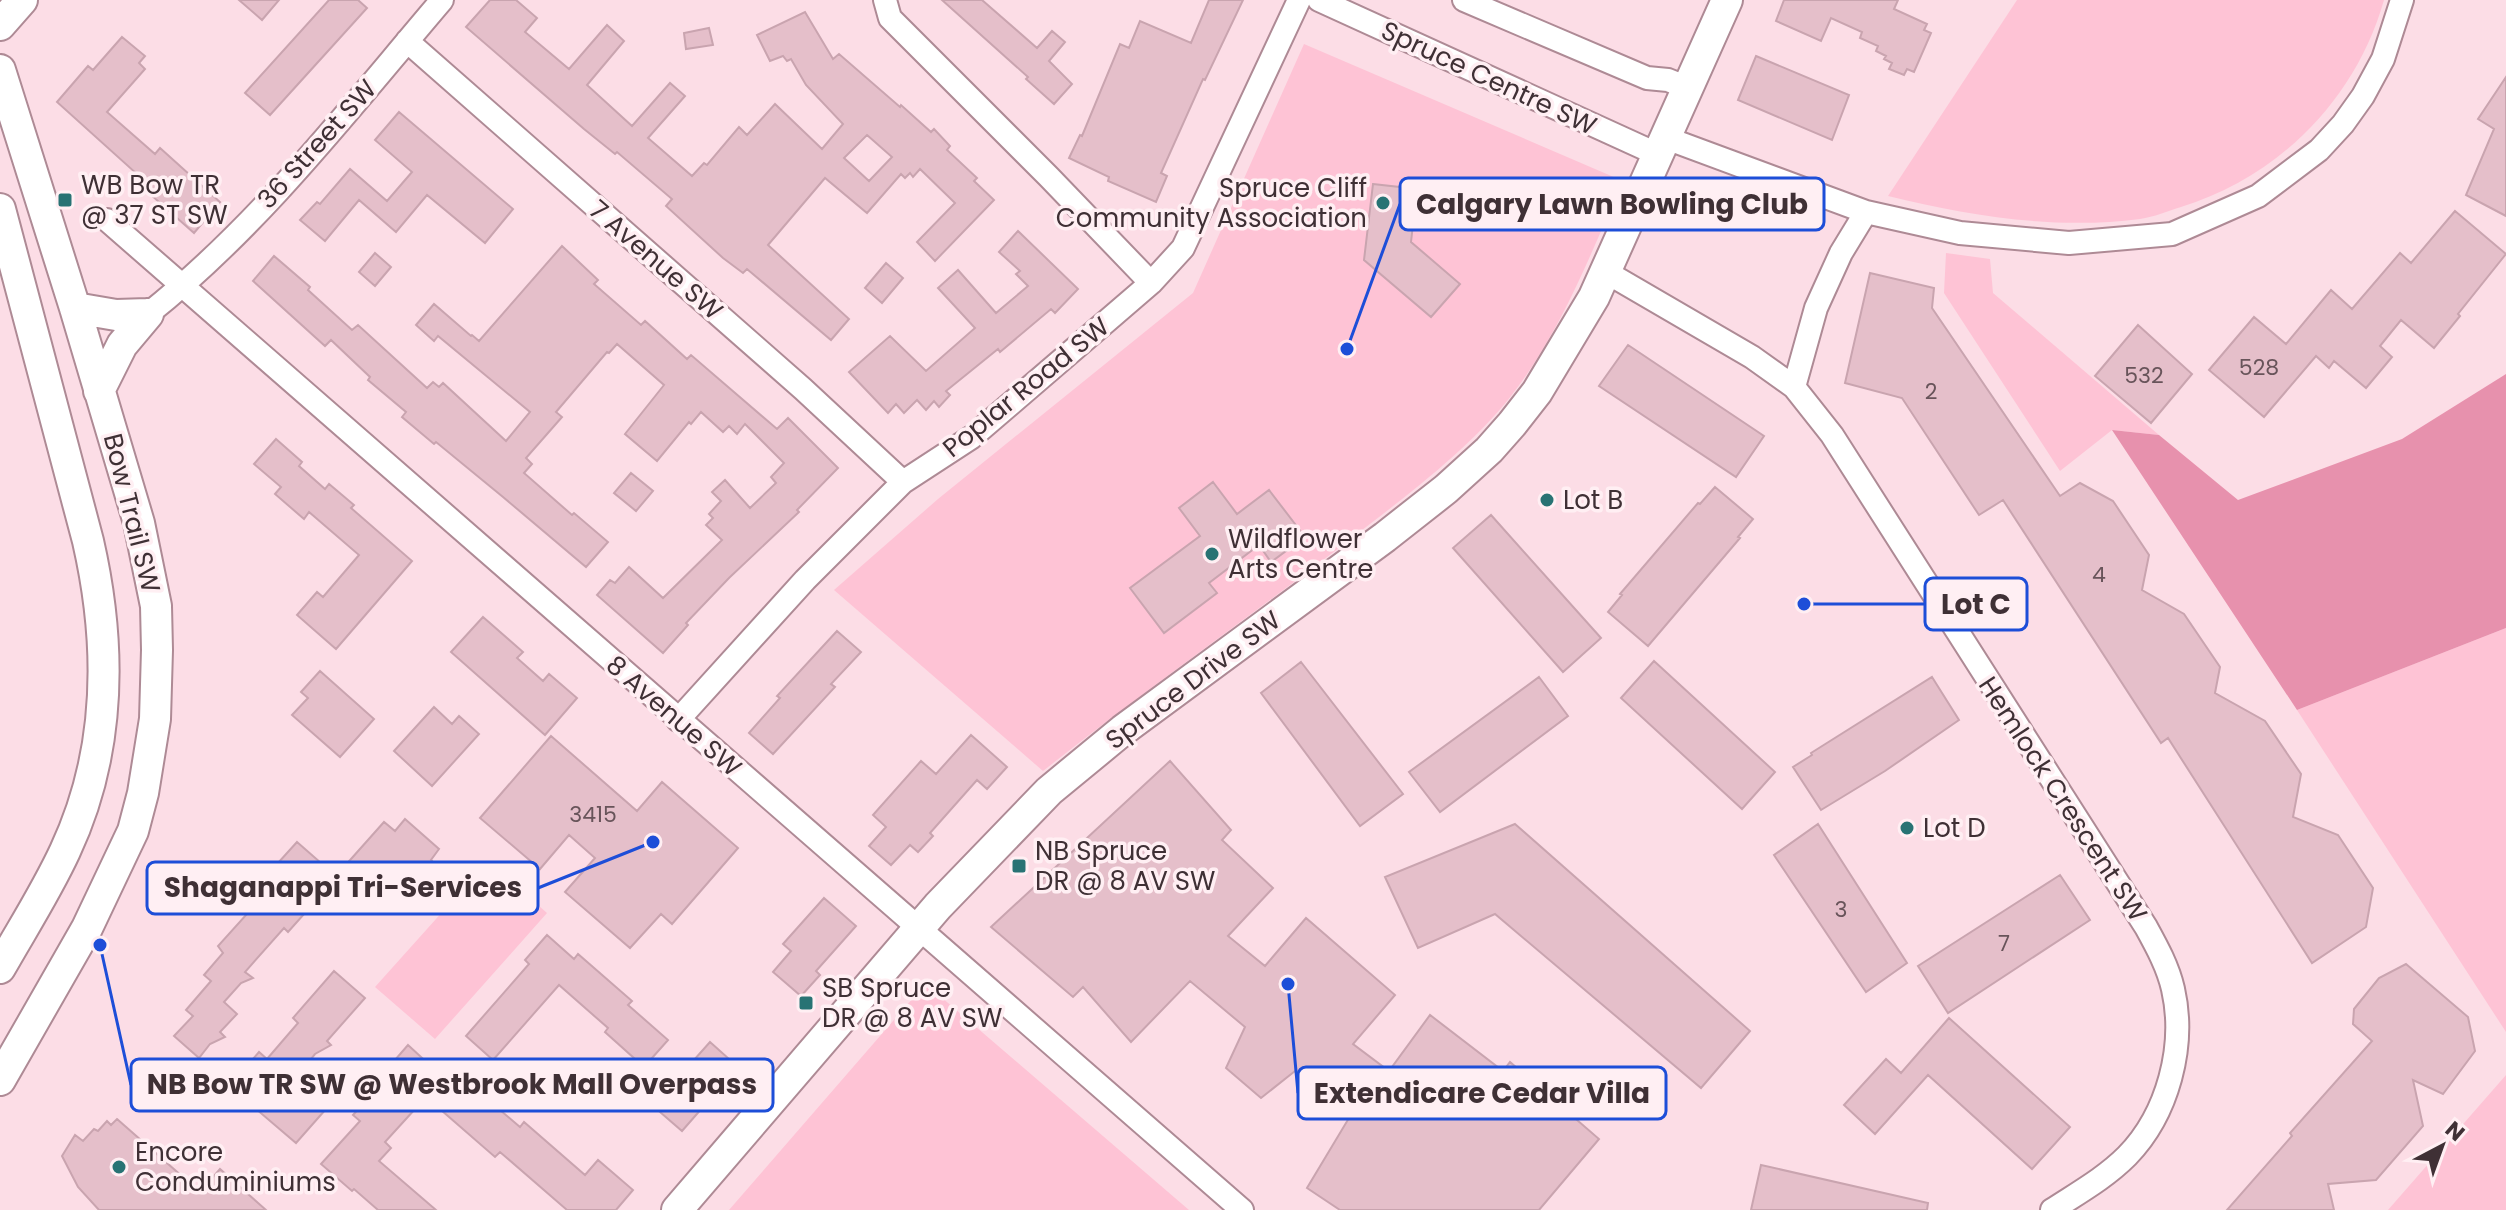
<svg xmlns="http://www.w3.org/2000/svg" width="2506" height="1210" viewBox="0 0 2506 1210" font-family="Poppins,sans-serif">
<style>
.green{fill:#fec3d5}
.forest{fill:#e791ad}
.building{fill:#e5bfca;stroke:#c9a4af;stroke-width:2;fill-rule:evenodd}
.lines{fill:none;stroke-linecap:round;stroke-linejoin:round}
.street-casing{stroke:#ae8a95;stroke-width:26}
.secondary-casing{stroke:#ae8a95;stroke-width:34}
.street{stroke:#fff;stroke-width:22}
.secondary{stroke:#fff;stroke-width:30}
.poi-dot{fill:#287374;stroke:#ffeff3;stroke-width:3}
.labels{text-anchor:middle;stroke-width:7;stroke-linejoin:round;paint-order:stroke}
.number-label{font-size:22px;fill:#68545a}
.street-label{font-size:26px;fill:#3f3035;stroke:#ffeff3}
.poi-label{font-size:26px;fill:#3f3035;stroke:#ffeff3;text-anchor:start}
.leader{fill:none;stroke:#1d4ed8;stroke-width:3}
.callout-dot{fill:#1d4ed8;stroke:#ffeff3;stroke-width:3}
.callout{fill:#ffeff3;stroke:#1d4ed8;stroke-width:3}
.callout-label{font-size:28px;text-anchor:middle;font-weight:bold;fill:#3f3035}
</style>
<rect width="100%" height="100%" fill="#fcdde6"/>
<!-- green -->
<path class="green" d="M2017,0H2384C2356,99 2279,177 2181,207C2168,211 2154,217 2140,219C2056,230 1969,216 1888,196Z
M1304,44L1623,181C1590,255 1561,332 1511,396C1469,450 1402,499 1348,541C1247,619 1143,692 1043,771L834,590L938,499L1193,293Z
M1946,253L1990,259L1993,293L2159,435L2112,430L2060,471L1944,293Z
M2506,628V1032L2297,710Z
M488,861L547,913L435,1039L375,987Z
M926,983V984L1189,1210H729Z
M2506,1075V1210H2388Z"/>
<!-- forest -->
<path class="forest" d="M2506,374V628L2297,710L2112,430L2159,435L2238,500L2402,439Z"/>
<!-- building -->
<path class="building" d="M239,0H279L262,20Z
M329,0H358L367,8L270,115L245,93Z
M490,0H516L537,18L525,32L569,69L607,25L624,41L587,85L632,126L670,83L685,96L648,138L692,176L704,163L707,165L739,127L747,135L775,104L822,149L843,124L806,85L791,59L787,61L783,56L770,61L757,35L805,12L833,59L839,54L900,107L901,105L931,132L934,129L950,146L947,150L977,178L974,181L994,200L935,261L917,242L955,203L920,169L913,177L910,173L905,178L901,174L867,213L825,178L768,245L849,319L831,340L747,269L743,273L723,258L666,206L672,199L617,152L615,154L584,129L466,27ZM867,135L892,157L869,181L844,158Z
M942,0H982L1037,48L1052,31L1065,42L1049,61L1072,84L1054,104L1026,79L1028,77Z
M1209,0H1243L1205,80L1203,79L1161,173L1167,176L1156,202L1108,181L1109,177L1069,158L1080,135L1082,136L1120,44L1129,48L1140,21L1191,43Z
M1784,0H1898L1894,9L1927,24L1924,30L1931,33L1914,72L1907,69L1904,75L1889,69L1892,63L1884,59L1886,56L1876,51L1878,46L1860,38L1862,32L1831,18L1821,41L1776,21Z
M709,28L713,45L686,49L684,33Z
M122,37L145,56L139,63L145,69L107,112L155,154L160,148L220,202L194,233L133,179L137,174L57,102L88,66L93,70Z
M1756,56L1849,95L1832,140L1738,100Z
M2506,77V216L2466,195L2494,129L2478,119Z
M399,112L513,209L485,243L427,195L396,232L359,200L325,241L300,220L317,202L320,204L350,169L387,201L412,172L375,140Z
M1373,184L1417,189L1411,242L1460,284L1431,317L1364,260Z
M2455,211L2506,254L2458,314L2460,316L2434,348L2401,320L2380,346L2392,357L2366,388L2334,361L2329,368L2316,356L2264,417L2209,370L2254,317L2286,344L2331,290L2352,309L2400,253L2411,263Z
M1018,231L1078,289L1055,313L1051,309L1000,352L998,349L946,391L950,395L939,407L934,401L926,410L917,400L904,413L896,404L888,413L849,372L890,336L926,371L975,328L938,288L958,270L996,313L1028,286L1016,274L1020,271L999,252Z
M562,246L598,280L594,284L641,325L645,321L687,359L691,355L777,429L788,418L838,468L797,510L799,512L729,578L686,623L688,625L663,653L597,595L610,580L615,583L629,567L663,598L722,540L706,525L713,518L709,514L721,501L712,492L725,480L750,508L776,483L771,477L784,463L745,424L737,434L729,426L723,432L701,412L691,424L689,422L657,461L625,434L664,385L617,344L609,353L607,352L556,412L562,417L526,458L532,464L524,473L572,515L574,513L608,542L586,567L503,497L436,442L434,444L402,417L406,412L368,380L370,377L331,340L325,346L253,281L274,256L310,287L308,290L352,330L358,325L427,388L433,382L439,387L443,383L506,441L530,412L438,336L434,341L416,325L434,304L471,336L472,335L479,341Z
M375,253L391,267L375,286L359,272Z
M886,263L903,278L882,303L865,288Z
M1870,273L1934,288L1932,308L2060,496L2080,483L2113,501L2149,555L2142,590L2184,614L2220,667L2215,693L2265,721L2301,774L2293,817L2338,835L2373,888L2366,927L2312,963L2168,738L2161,743L2003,500L1979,515L1902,398L1845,383Z
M2138,325L2192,374L2151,423L2095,376Z
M1628,345L1764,436L1736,477L1599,386Z
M276,439L302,462L299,466L325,489L329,484L354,505L351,508L412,561L336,649L297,615L317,592L323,597L359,555L309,512L304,519L275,494L281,487L254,464Z
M631,473L653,491L636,511L614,493Z
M1213,482L1237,514L1269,490L1305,537L1271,562L1259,545L1209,583L1217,593L1164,633L1130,588L1200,536L1179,508Z
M1715,487L1753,519L1738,537L1740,538L1648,646L1608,612L1622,595L1620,594L1698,503L1700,504Z
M1491,515L1601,638L1563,672L1453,548Z
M483,617L523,652L517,658L543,681L549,674L577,698L545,735L451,652Z
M837,631L861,652L831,684L835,687L773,754L749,733L780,698L777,696Z
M1654,661L1775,772L1742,809L1621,698Z
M1301,662L1403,794L1360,826L1261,693Z
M320,671L374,719L340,757L292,715L308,698L301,692Z
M1539,677L1568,716L1440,812L1409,772Z
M1932,677L1959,720L1885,771L1821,810L1793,767L1812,755L1811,753Z
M434,707L452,724L459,716L479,734L432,786L394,751Z
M971,735L1007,767L987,789L977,780L930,833L933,836L918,852L910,845L891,865L869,846L886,827L873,815L921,761L936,774Z
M551,736L637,811L662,782L738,848L672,924L661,914L630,948L565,892L595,858L569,835L540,869L480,818Z
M1170,761L1231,830L1222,840L1273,888L1228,936L1265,966L1306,918L1395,995L1353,1044L1389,1071L1430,1015L1503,1071L1510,1062L1599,1139L1539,1210H1340L1307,1188L1349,1118L1295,1071L1261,1098L1226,1068L1245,1027L1190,981L1131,1042L1083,987L1073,997L991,927Z
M405,819L439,849L431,860L440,869L411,903L402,894L389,909L343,868L384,822L395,831Z
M1515,824L1750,1031L1701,1088L1495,914L1418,948L1385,877Z
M1818,824L1907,963L1866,992L1774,855Z
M297,842L337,877L288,932L284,928L245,972L253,978L241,983L224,1002L237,1014L220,1032L225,1037L210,1044L199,1058L174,1036L193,1016L186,1010L211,981L204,975L223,953L218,946L256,904L248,896Z
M2060,875L2090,920L1948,1013L1918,966Z
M824,898L856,926L816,971L820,975L801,996L773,972L791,951L783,944Z
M547,935L574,959L578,954L632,1001L628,1005L668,1040L644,1067L605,1032L608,1028L559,985L493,1060L466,1036L529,964L525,960Z
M2406,964L2468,1017L2475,1051L2443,1094L2413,1080L2423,1126L2376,1180L2328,1184L2334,1210H2227L2292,1136L2290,1133L2372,1041L2353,1024L2354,1009L2379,978Z
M334,971L365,998L327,1041L331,1045L315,1054L293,1081L326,1109L296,1143L229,1086L259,1052L267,1059L298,1023L293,1018Z
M1949,1018L2070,1127L2032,1169L1928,1075L1875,1134L1844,1105L1886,1059L1901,1073Z
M710,1042L738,1067L682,1131L653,1106Z
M408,1045L459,1092L467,1082L520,1127L524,1122L585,1175L598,1160L633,1190L616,1210H567L500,1152L495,1157L426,1097L385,1142L391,1148L379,1161L436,1210H378L354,1189L352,1191L321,1164L360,1121L353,1115L392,1072L388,1068Z
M117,1119L200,1192L220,1169L266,1210H99L78,1187L62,1156L75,1135L83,1141L94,1129L98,1131L107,1121L111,1125Z
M1761,1165L1928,1203L1927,1210H1751Z"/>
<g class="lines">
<!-- street casing -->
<g class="street-casing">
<path id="street" d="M885,0L890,18L1049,177L1151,283
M1319,0L1659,155
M1464,0L1647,78L1668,80L1688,88
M407,41L803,389L903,482
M1666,138L1866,212L1960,233L2069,243L2172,234L2258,196L2319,150L2343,124L2363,96L2383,59L2402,0
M107,220L1242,1210
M1606,272L1752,357L1794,387L1832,435L2146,927C2157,947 2168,967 2173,989C2186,1046 2168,1114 2127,1156C2105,1178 2078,1193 2052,1210
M148,314C261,224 349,109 442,0
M1794,387L1816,308L1841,253L1866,212
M678,720L805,580L903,482L972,437L1151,283L1183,248L1299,0"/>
</g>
<!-- secondary casing -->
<g class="secondary-casing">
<path id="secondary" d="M0,25L22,0
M0,70L75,308L139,523L156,606L157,650L155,719L143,793L133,831L87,928L0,1080
M0,209L88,541C112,646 111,753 65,851C46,892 22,929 0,968
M75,308L116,315L148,314
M99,391L122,345L148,314
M677,1210L938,906L1049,791L1123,730L1385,537L1446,489L1489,450L1512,424L1537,392L1594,297L1727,0"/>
</g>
<!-- street -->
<use href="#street" class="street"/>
<!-- secondary -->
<use href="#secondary" class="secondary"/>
</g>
<!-- markers -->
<g class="poi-dot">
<rect x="57" y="192" width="16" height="16" rx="4"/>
<circle cx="1383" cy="203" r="8"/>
<circle cx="1547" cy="500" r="8"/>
<circle cx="1212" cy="554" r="8"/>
<circle cx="1907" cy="828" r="8"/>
<rect x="1011" y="858" width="16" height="16" rx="4"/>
<rect x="798" y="995" width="16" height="16" rx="4"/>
<circle cx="119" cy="1167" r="8"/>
</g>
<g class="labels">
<!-- number labels -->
<g class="number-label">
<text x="2259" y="375">528</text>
<text x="2144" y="383">532</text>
<text x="1931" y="399">2</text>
<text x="2099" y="582">4</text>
<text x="593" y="822">3415</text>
<text x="1841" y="917">3</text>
<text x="2004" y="951">7</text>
</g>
<!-- street labels -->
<g class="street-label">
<text transform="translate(1489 78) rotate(25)" y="9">Spruce Centre SW</text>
<text transform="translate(317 144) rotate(-48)" y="9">36 Street SW</text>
<text transform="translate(656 260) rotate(41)" y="9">7 Avenue SW</text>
<text transform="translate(1026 387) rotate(-39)" y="9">Poplar Road SW</text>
<text transform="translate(132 513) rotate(76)" y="9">Bow Trail SW</text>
<text transform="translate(1193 680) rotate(-37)" y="9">Spruce Drive SW</text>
<text transform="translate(674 716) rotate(41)" y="9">8 Avenue SW</text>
<text transform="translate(2063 799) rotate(57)" y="9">Hemlock Crescent SW</text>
</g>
<!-- poi labels -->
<g class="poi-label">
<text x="81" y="194">WB Bow TR<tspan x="81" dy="30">@ 37 ST SW</tspan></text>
<text x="1367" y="197" text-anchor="end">Spruce Cliff<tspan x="1367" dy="30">Community Association</tspan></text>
<text x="1563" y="509">Lot B</text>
<text x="1228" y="548">Wildflower<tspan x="1228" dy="30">Arts Centre</tspan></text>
<text x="1923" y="837">Lot D</text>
<text x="1035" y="860">NB Spruce<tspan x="1035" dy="30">DR @ 8 AV SW</tspan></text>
<text x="822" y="997">SB Spruce<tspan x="822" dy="30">DR @ 8 AV SW</tspan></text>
<text x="135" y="1161">Encore<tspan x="135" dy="30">Conduminiums</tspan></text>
</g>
</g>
<!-- callouts -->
<path class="leader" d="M1347 349L1400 204M1804 604L1925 604M653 842L538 888M100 945L131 1085M1288 984L1298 1093"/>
<g class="callout-dot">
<circle cx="1347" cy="349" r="8"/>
<circle cx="1804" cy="604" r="8"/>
<circle cx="653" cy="842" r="8"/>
<circle cx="100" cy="945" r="8"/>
<circle cx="1288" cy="984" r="8"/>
</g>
<g class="callout">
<rect x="1400" y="178" width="424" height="52" rx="8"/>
<rect x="1925" y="578" width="102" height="52" rx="8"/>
<rect x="147" y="862" width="391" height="52" rx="8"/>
<rect x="131" y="1059" width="642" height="52" rx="8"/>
<rect x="1298" y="1067" width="368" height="52" rx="8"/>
</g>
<g class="callout-label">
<text x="1612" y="214">Calgary Lawn Bowling Club</text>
<text x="1976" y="614">Lot C</text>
<text x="343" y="897">Shaganappi Tri-Services</text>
<text x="452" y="1094">NB Bow TR SW @ Westbrook Mall Overpass</text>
<text x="1482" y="1103">Extendicare Cedar Villa</text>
</g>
<!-- north arrow -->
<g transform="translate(2442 1146) rotate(41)" stroke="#ffeff3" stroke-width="6" paint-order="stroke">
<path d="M0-6L14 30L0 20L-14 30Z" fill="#3f3035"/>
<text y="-12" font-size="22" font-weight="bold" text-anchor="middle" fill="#3f3035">N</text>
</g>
</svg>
